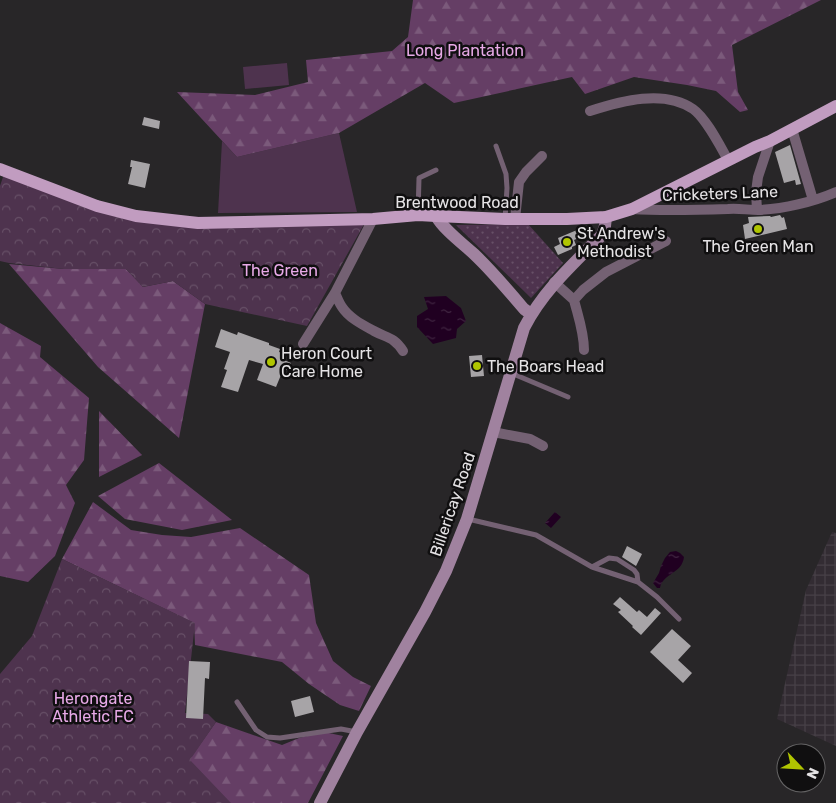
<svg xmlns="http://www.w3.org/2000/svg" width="836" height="803" viewBox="0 0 836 803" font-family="Rubik,sans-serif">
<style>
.industrial{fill:url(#industrial-grid)}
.grass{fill:#4e334e}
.forest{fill:url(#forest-firs)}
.park{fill:url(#park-crowns)}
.garden{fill:url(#garden-dots)}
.water{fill:url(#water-ripples)}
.building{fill:#a7a4a7}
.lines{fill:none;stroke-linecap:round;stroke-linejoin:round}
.lane{stroke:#746173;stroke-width:5}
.street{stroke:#746173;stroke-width:10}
.secondary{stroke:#a0829f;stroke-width:12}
.primary{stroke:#c19cc0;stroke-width:12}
.poi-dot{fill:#b0c501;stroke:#100f10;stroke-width:2}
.labels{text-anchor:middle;stroke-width:5;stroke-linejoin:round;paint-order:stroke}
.park-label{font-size:16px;fill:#e8a9e7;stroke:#100f10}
.street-label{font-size:16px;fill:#e5e3e5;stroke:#100f10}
.poi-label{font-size:16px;fill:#e5e3e5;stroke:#100f10;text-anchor:start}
</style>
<defs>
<pattern id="industrial-grid" width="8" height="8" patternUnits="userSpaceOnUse" patternTransform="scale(1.25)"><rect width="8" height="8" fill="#332c33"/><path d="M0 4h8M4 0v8" fill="none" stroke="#474047"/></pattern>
<pattern id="forest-firs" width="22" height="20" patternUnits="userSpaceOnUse" patternTransform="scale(1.25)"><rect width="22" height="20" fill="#653e65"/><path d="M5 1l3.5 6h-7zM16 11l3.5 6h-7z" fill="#7b5a7b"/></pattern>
<pattern id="park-crowns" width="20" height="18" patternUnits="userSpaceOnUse" patternTransform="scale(1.25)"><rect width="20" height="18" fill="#4e334e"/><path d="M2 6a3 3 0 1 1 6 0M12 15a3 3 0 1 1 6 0" fill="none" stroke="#675067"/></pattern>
<pattern id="garden-dots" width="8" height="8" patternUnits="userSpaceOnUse" patternTransform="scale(1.25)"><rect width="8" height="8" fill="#4e334e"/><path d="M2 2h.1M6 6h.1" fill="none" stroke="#675067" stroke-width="1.8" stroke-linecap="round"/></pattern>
<pattern id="water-ripples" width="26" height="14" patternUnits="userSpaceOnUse" patternTransform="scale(1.25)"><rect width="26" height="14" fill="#200021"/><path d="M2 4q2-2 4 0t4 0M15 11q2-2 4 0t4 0" fill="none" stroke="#402541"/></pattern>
</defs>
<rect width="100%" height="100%" fill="#282628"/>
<!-- industrial -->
<path class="industrial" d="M832,532L836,533V746L777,719L806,590Z"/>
<!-- grass -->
<path class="grass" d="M287,63L289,85L245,89L243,67Z
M339,133L357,212L218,213L222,141L237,157Z"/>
<!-- forest -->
<path class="forest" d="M413,0H821L732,45L738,92L748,110L740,112L716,91L687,85L634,77L585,94L572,77L454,103L425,83L339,133L237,157L177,92L255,95L308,82L306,60L392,51L408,37Z
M9,264L64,269H126L143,287L173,281L205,304L179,438L98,367Z
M0,323L41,346L40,357L89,398L84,460L66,485L75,503L55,556L28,582L0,576Z
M99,411L142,455L99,477Z
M159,463L232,520L182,530L125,519L98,496Z
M93,502L131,530L162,535L191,537L240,528L309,575L316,623L333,661L353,677L371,686L359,711L340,705L309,684L282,662L195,645L194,623L62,559Z
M216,722L282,745L299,738L324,732L343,736L308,803H230L189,760Z"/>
<!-- park -->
<path class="park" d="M5,171L136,216L367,219L307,326L205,304L173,281L143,287L126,269H64L9,263L0,261V186Z
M62,559L195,623L185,713L208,714L216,722L190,760L231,803H0V674L32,636Z"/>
<!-- garden -->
<path class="garden" d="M528,224L563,263L531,298L456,225Z"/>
<!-- water -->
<path class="water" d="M446,296L461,308L466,321L457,329L456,338L433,344L417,327V316L428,309L424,297Z
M555,512L561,517L551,528L545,523Z
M676,551L680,553L684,557C682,574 663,573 660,588H657L653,583L659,573L661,566L665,558L670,552Z"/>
<!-- building -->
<path class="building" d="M144,117L160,121L159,129L142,125Z
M790,145L801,184L796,185L795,180L784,183L775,152Z
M131,160L150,164L145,188L128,184L132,167H130Z
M780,215L782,218L784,217L787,229L745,239L743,225L749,223L748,217L770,216L771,217Z
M577,230L581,237L574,240L576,245L572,247V249L558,255L554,247L560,244L558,238Z
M221,329L237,335L238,332L269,343V345L280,349L279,352L287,354L284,360L291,363L288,370L285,369L284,371L283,370L276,387L257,380L263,364L249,360L238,392L221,387L227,370L224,369L230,352L215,347Z
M482,355L484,376L471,377L469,356Z
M627,546L642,554L636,566L622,557Z
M620,597L637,612L639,610L647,617L655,608L661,613L641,635L632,627L633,626L618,612L621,610L613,604Z
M672,629L691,646L678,660L692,673L683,683L650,652Z
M189,661L210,662L209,679L205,678L203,719L186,718Z
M310,696L314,712L295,717L291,701Z"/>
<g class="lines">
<!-- lane -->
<path class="lane" d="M496,146L506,174L507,188L505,219
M418,214L419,178L436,170
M511,373L568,397
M468,519L536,535L592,567L638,582L657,597L679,619
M592,567L609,558L617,559L634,570L637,574L638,582
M237,702L256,730L267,737L280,738L341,729L357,732"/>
<!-- street -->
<path class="street" d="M590,111C621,101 664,89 693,109C706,118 720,146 728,160
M792,129L813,200
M632,209C664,211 696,210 728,209C738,208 748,210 758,210C783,209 813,202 836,192
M757,210L756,192L758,177L770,141
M515,219L519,182L526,172L542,156
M554,282L574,300
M335,293C337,297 339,303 342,307C349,318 363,325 374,331C387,338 394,337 403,351
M303,344L335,293L373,219
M584,350C584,332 578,316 574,300L583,290L606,272L666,241
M493,432L530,439L543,446"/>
<!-- secondary -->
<path class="secondary" d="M436,216C444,230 462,243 474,254C492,271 508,290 524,309L531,314
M320,803L357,732L425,612L446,571L467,519L524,328C543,291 573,264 602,235L605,226L606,217"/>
<!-- primary -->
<path class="primary" d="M0,169L97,206L136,216L198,223L373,219L418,215L436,216L505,219H567L606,217L632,209L755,147L770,141L836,106"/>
</g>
<!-- markers -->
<g class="poi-dot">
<circle cx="758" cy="229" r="5"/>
<circle cx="567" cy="242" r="5"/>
<circle cx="271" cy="362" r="5"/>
<circle cx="477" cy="366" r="5"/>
</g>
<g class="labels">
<!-- park labels -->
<g class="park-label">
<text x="465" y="56">Long Plantation</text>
<text x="280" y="276">The Green</text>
<text x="93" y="704">Herongate<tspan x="93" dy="18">Athletic FC</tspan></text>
</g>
<!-- street labels -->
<g class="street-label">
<text transform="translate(720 193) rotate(-2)" y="6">Cricketers Lane</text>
<text x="457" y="208">Brentwood Road</text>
<text transform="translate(452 504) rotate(-71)" y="6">Billericay Road</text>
</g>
<!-- poi labels -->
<g class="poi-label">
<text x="577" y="239">St Andrew's<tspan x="577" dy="18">Methodist</tspan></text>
<text x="758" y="252" text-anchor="middle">The Green Man</text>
<text x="281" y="359">Heron Court<tspan x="281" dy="18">Care Home</tspan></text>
<text x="487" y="372">The Boars Head</text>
</g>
</g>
<!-- north arrow -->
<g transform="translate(801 768) rotate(115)"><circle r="24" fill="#100f10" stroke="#656465"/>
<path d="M0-4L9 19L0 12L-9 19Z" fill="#b0c501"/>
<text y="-8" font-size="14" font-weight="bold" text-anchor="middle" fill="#e5e3e5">N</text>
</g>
</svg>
